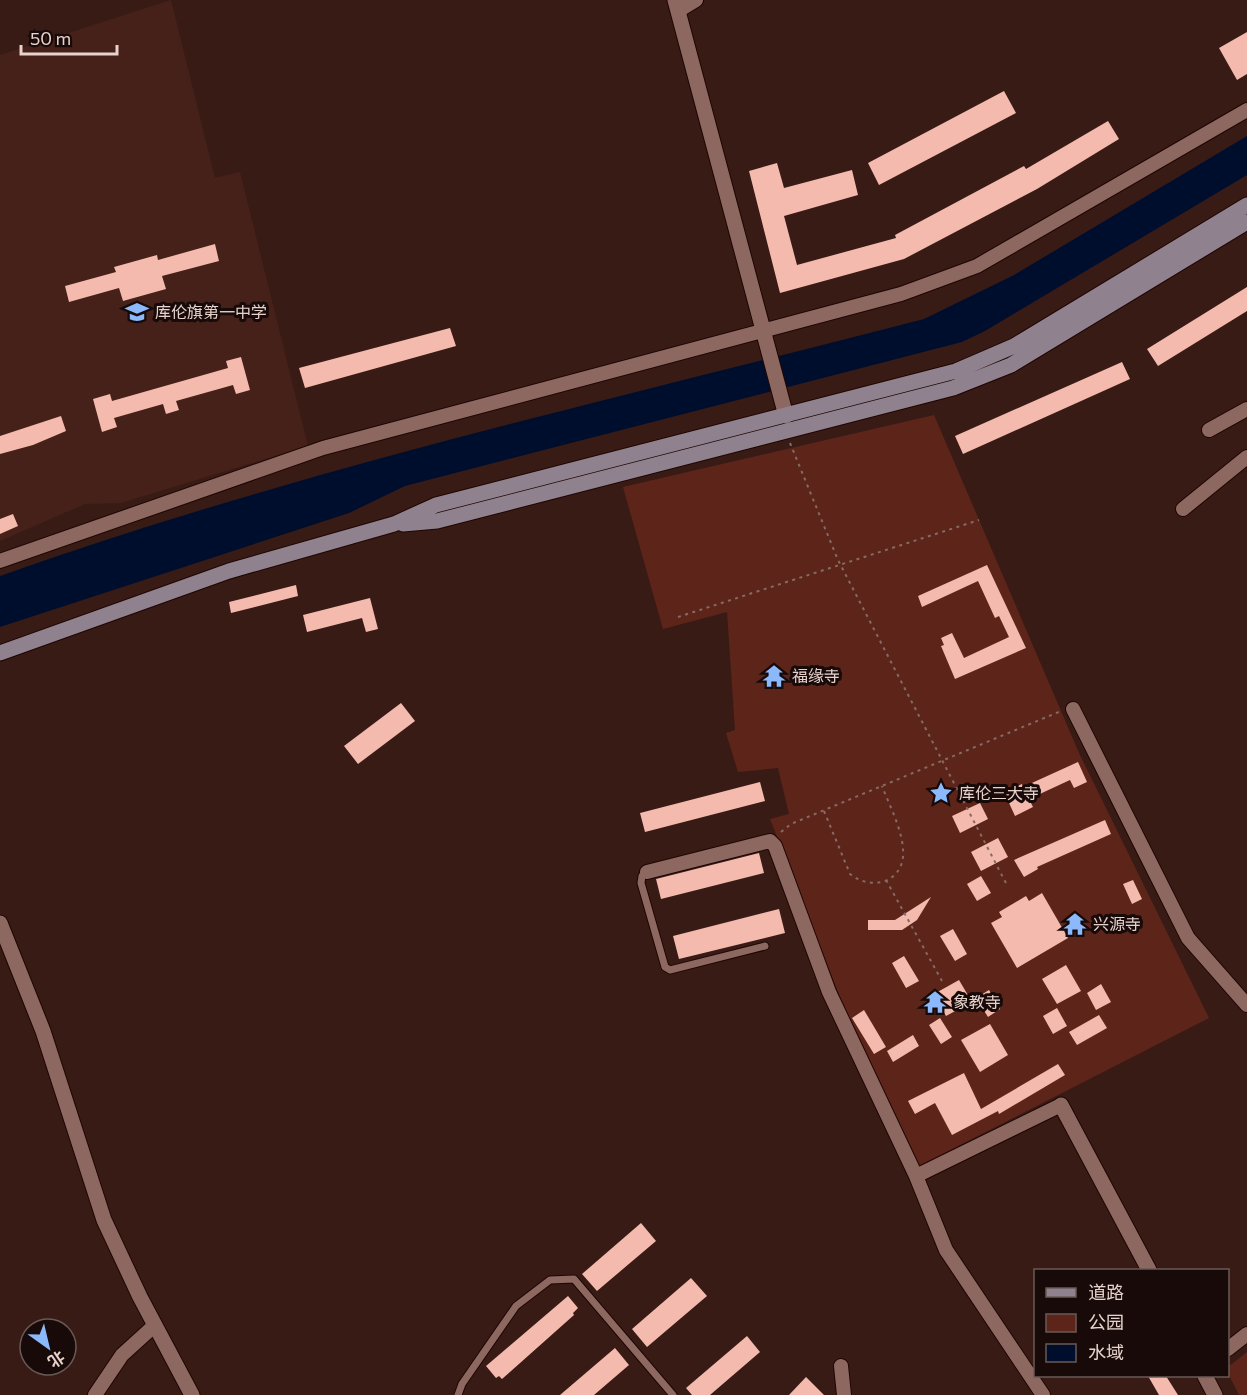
<svg xmlns="http://www.w3.org/2000/svg" width="1247" height="1395" viewBox="0 0 1247 1395" font-family="Commissioner,'Noto Sans SC',sans-serif">
<style>
.built{fill:#462119}
.green{fill:#5d241a}
.water{fill:#000e2e}
.building{fill:#f4baae}
.lines{fill:none;stroke-linecap:round;stroke-linejoin:round}
.service-casing{stroke:#1f0502;stroke-width:9}
.minor-casing{stroke:#1f0502;stroke-width:16}
.tertiary-casing{stroke:#1f0502;stroke-width:17}
.secondary-casing{stroke:#1f0502;stroke-width:17}
.path{stroke:#856b66;stroke-width:2;stroke-dasharray:3 4.5;stroke-linecap:butt}
.service{stroke:#8c6860;stroke-width:7}
.minor{stroke:#8c6860;stroke-width:14}
.tertiary{stroke:#8c6860;stroke-width:15}
.secondary{stroke:#8f828e;stroke-width:15}
.labels{text-anchor:middle;stroke-width:6;stroke-linejoin:round;paint-order:stroke}
.poi-label{font-size:16px;fill:#e7d2cd;stroke:#170a08;text-anchor:start}
</style>
<rect width="100%" height="100%" fill="#391b16"/>
<!-- built -->
<path class="built" d="M171,0L215,178L240,172L308,446L121,503L85,504L0,541V55Z"/>
<!-- green -->
<path class="green" d="M934,415L1079,753L1209,1018L919,1166L850,1023L770,819L789,814L778,768L738,772L726,733L735,730L727,612L663,629L623,487Z
M1247,1352V1395H1239L1228,1373V1367Z"/>
<!-- water -->
<path class="water" d="M1247,136V175L985,331L962,342L405,486L349,513L0,627V576C301,469 615,399 924,319L1014,275Z"/>
<!-- building -->
<path class="building" d="M1247,32V74L1237,80L1219,48Z
M1004,91L1016,113L879,185L868,163Z
M1108,121L1119,139L1037,189L904,259L780,293L749,171L777,163L784,188L852,170L858,195L784,216L797,265L896,238L895,235L1024,166L1026,169Z
M215,244L219,261L162,276L166,289L123,301L119,288L69,302L65,286L116,272L114,267L157,255L158,260Z
M1247,287V311L1158,366L1147,349Z
M450,328L456,346L305,388L299,368Z
M241,357L250,390L236,394L233,385L176,401L179,410L166,414L163,404L114,418L117,427L102,432L93,399L110,394L112,401L228,368L226,361Z
M1122,362L1130,379L963,454L955,436Z
M61,416L66,431L33,445L0,454V436Z
M13,514L18,526L0,534V519Z
M987,565L1026,648L955,679L941,646L944,645L941,638L952,633L964,658L1009,637L999,616L995,618L978,581L922,607L918,596Z
M296,585L298,596L231,613L229,602Z
M370,598L378,629L366,632L362,618L307,632L303,615Z
M401,703L415,721L358,764L344,746Z
M1078,762L1087,782L1074,788L1070,780L1029,799L1033,807L1015,816L1004,792L1022,784L1023,787Z
M760,782L765,801L645,832L640,813Z
M980,803L988,819L960,833L952,816Z
M1105,820L1111,834L1037,867L1038,869L1024,877L1014,860Z
M998,838L1008,857L981,871L971,852Z
M759,853L764,873L661,899L656,879Z
M981,876L991,893L977,901L967,884Z
M1133,880L1142,899L1132,904L1123,884Z
M1042,893L1068,938L1017,968L991,923L1002,917L999,912L1026,896L1029,901Z
M931,897L917,920L902,930H868V920H895Z
M779,909L785,933L679,959L673,936Z
M953,929L967,954L955,961L940,936Z
M904,956L919,981L906,988L892,963Z
M1066,965L1081,991L1057,1004L1042,979Z
M959,980L972,1002L946,1016L934,994Z
M1101,984L1111,1002L1096,1010L1087,993Z
M989,990L1000,1009L988,1017L976,998Z
M1057,1008L1067,1026L1053,1034L1043,1016Z
M864,1010L886,1047L874,1054L852,1018Z
M1099,1015L1107,1028L1077,1045L1069,1032Z
M940,1018L952,1037L941,1044L929,1025Z
M990,1024L1008,1055L980,1072L961,1040Z
M913,1035L919,1046L893,1062L887,1051Z
M1058,1064L1065,1075L999,1114L998,1111L952,1135L935,1103L915,1114L908,1101L964,1073L981,1109Z
M641,1223L656,1241L597,1291L582,1274Z
M691,1278L707,1296L647,1347L632,1329Z
M568,1296L578,1308L573,1313L574,1315L502,1379L499,1376L496,1378L486,1366Z
M747,1336L760,1352L710,1395H692L686,1388Z
M615,1348L629,1365L594,1395H560Z
M1148,1376H1166L1178,1395H1159Z
M806,1377L824,1395H789Z"/>
<g class="lines">
<!-- service casing -->
<g class="service-casing">
<path id="service" d="M647,872L642,876L641,883L665,967L670,970L765,946
M458,1395L462,1384L516,1306L550,1280L574,1279L673,1395"/>
</g>
<!-- minor casing -->
<g class="minor-casing">
<path id="minor" d="M678,11L696,0
M1209,430L1247,409
M1183,509L1247,457
M0,561L323,448L901,294L977,266L1247,110
M1073,709L1188,938L1247,1005
M647,872L770,841L775,846L829,992L916,1176L1061,1105
M916,1176L946,1250L1043,1395
M1228,1349L1247,1334
M841,1366L844,1395
M95,1395L122,1355L155,1325"/>
</g>
<!-- tertiary casing -->
<g class="tertiary-casing">
<path id="tertiary" d="M675,0L786,416
M0,923L43,1031L104,1220L140,1297L192,1395
M1061,1105L1149,1270
M1205,1376L1215,1395"/>
</g>
<!-- secondary casing -->
<g class="secondary-casing">
<path id="secondary" d="M403,524L437,521L953,388L1011,365L1247,222
M0,653L229,571L394,524L436,505L956,371L1014,346L1247,205"/>
</g>
<!-- path -->
<path class="path" d="M790,443L838,560L1008,887
M678,617L979,520
M824,811L850,874C860,882 873,885 885,881C923,865 891,811 882,786
M781,832L791,824L1061,711
M886,880L942,981"/>
<!-- service -->
<use href="#service" class="service"/>
<!-- minor -->
<use href="#minor" class="minor"/>
<!-- tertiary -->
<use href="#tertiary" class="tertiary"/>
<!-- secondary -->
<use href="#secondary" class="secondary"/>
</g>
<!-- icons -->
<defs>
<g id="school-bare" transform="scale(1.8)"><path d="M0-5L7-2L0 1L-7-2ZM-4 1L0 2.5L4 1V4Q0 6-4 4Z" fill="#8cb9fc" stroke="#170a08" stroke-width="2.5" paint-order="stroke"/></g>
<g id="temple-bare" transform="scale(1.8)"><path d="M0-6L5-2H3V0L6.5 2.5H4V6H1.5V3h-3V6H-4V2.5H-6.5L-3 0V-2H-5Z" fill="#8cb9fc" stroke="#170a08" stroke-width="2.5" paint-order="stroke"/></g>
<g id="sight-bare" transform="scale(1.8)"><path d="M0-6L1.8-2.2L6-1.7L2.9 1.2L3.7 5.4L0 3.3L-3.7 5.4L-2.9 1.2L-6-1.7L-1.8-2.2Z" fill="#8cb9fc" stroke="#170a08" stroke-width="2.5" paint-order="stroke"/></g>
</defs>
<g fill-rule="evenodd">
<use href="#school-bare" x="137" y="312"/>
<use href="#temple-bare" x="774" y="676"/>
<use href="#sight-bare" x="941" y="793"/>
<use href="#temple-bare" x="1075" y="924"/>
<use href="#temple-bare" x="935" y="1002"/>
</g>
<g class="labels">
<!-- poi labels -->
<g class="poi-label">
<text x="155" y="318">库伦旗第一中学</text>
<text x="792" y="682">福缘寺</text>
<text x="959" y="799">库伦三大寺</text>
<text x="1093" y="930">兴源寺</text>
<text x="953" y="1008">象教寺</text>
</g>
</g>
<!-- legend -->
<rect x="1034" y="1269" width="195" height="108" fill="#170a08" stroke="#6a5a57" stroke-width="1.5"/>
<rect x="1046" y="1288" width="30" height="9" fill="#8f828e" stroke="#6a5a57" stroke-width="1.5"/>
<text x="1088" y="1299" font-size="18" fill="#e7d2cd">道路</text>
<rect x="1046" y="1314" width="30" height="18" fill="#5d241a" stroke="#6a5a57" stroke-width="1.5"/>
<text x="1088" y="1329" font-size="18" fill="#e7d2cd">公园</text>
<rect x="1046" y="1344" width="30" height="18" fill="#000e2e" stroke="#6a5a57" stroke-width="1.5"/>
<text x="1088" y="1359" font-size="18" fill="#e7d2cd">水域</text>
<!-- north arrow -->
<g transform="translate(48 1347) rotate(146)"><circle r="28" fill="#170a08" stroke="#6a5a57" stroke-width="1.5"/>
<path d="M0-4.5L10 22L0 15L-10 22Z" fill="#8cb9fc"/>
<text y="-9" font-size="16" font-weight="bold" text-anchor="middle" fill="#e7d2cd">北</text>
</g>
<!-- scale -->
<path d="M21 45v9h96v-9" fill="none" stroke="#e7d2cd" stroke-width="3"/>
<text x="30" y="45" font-size="18" fill="#e7d2cd" stroke="#170a08" stroke-width="4.5" paint-order="stroke">50 m</text>
</svg>
